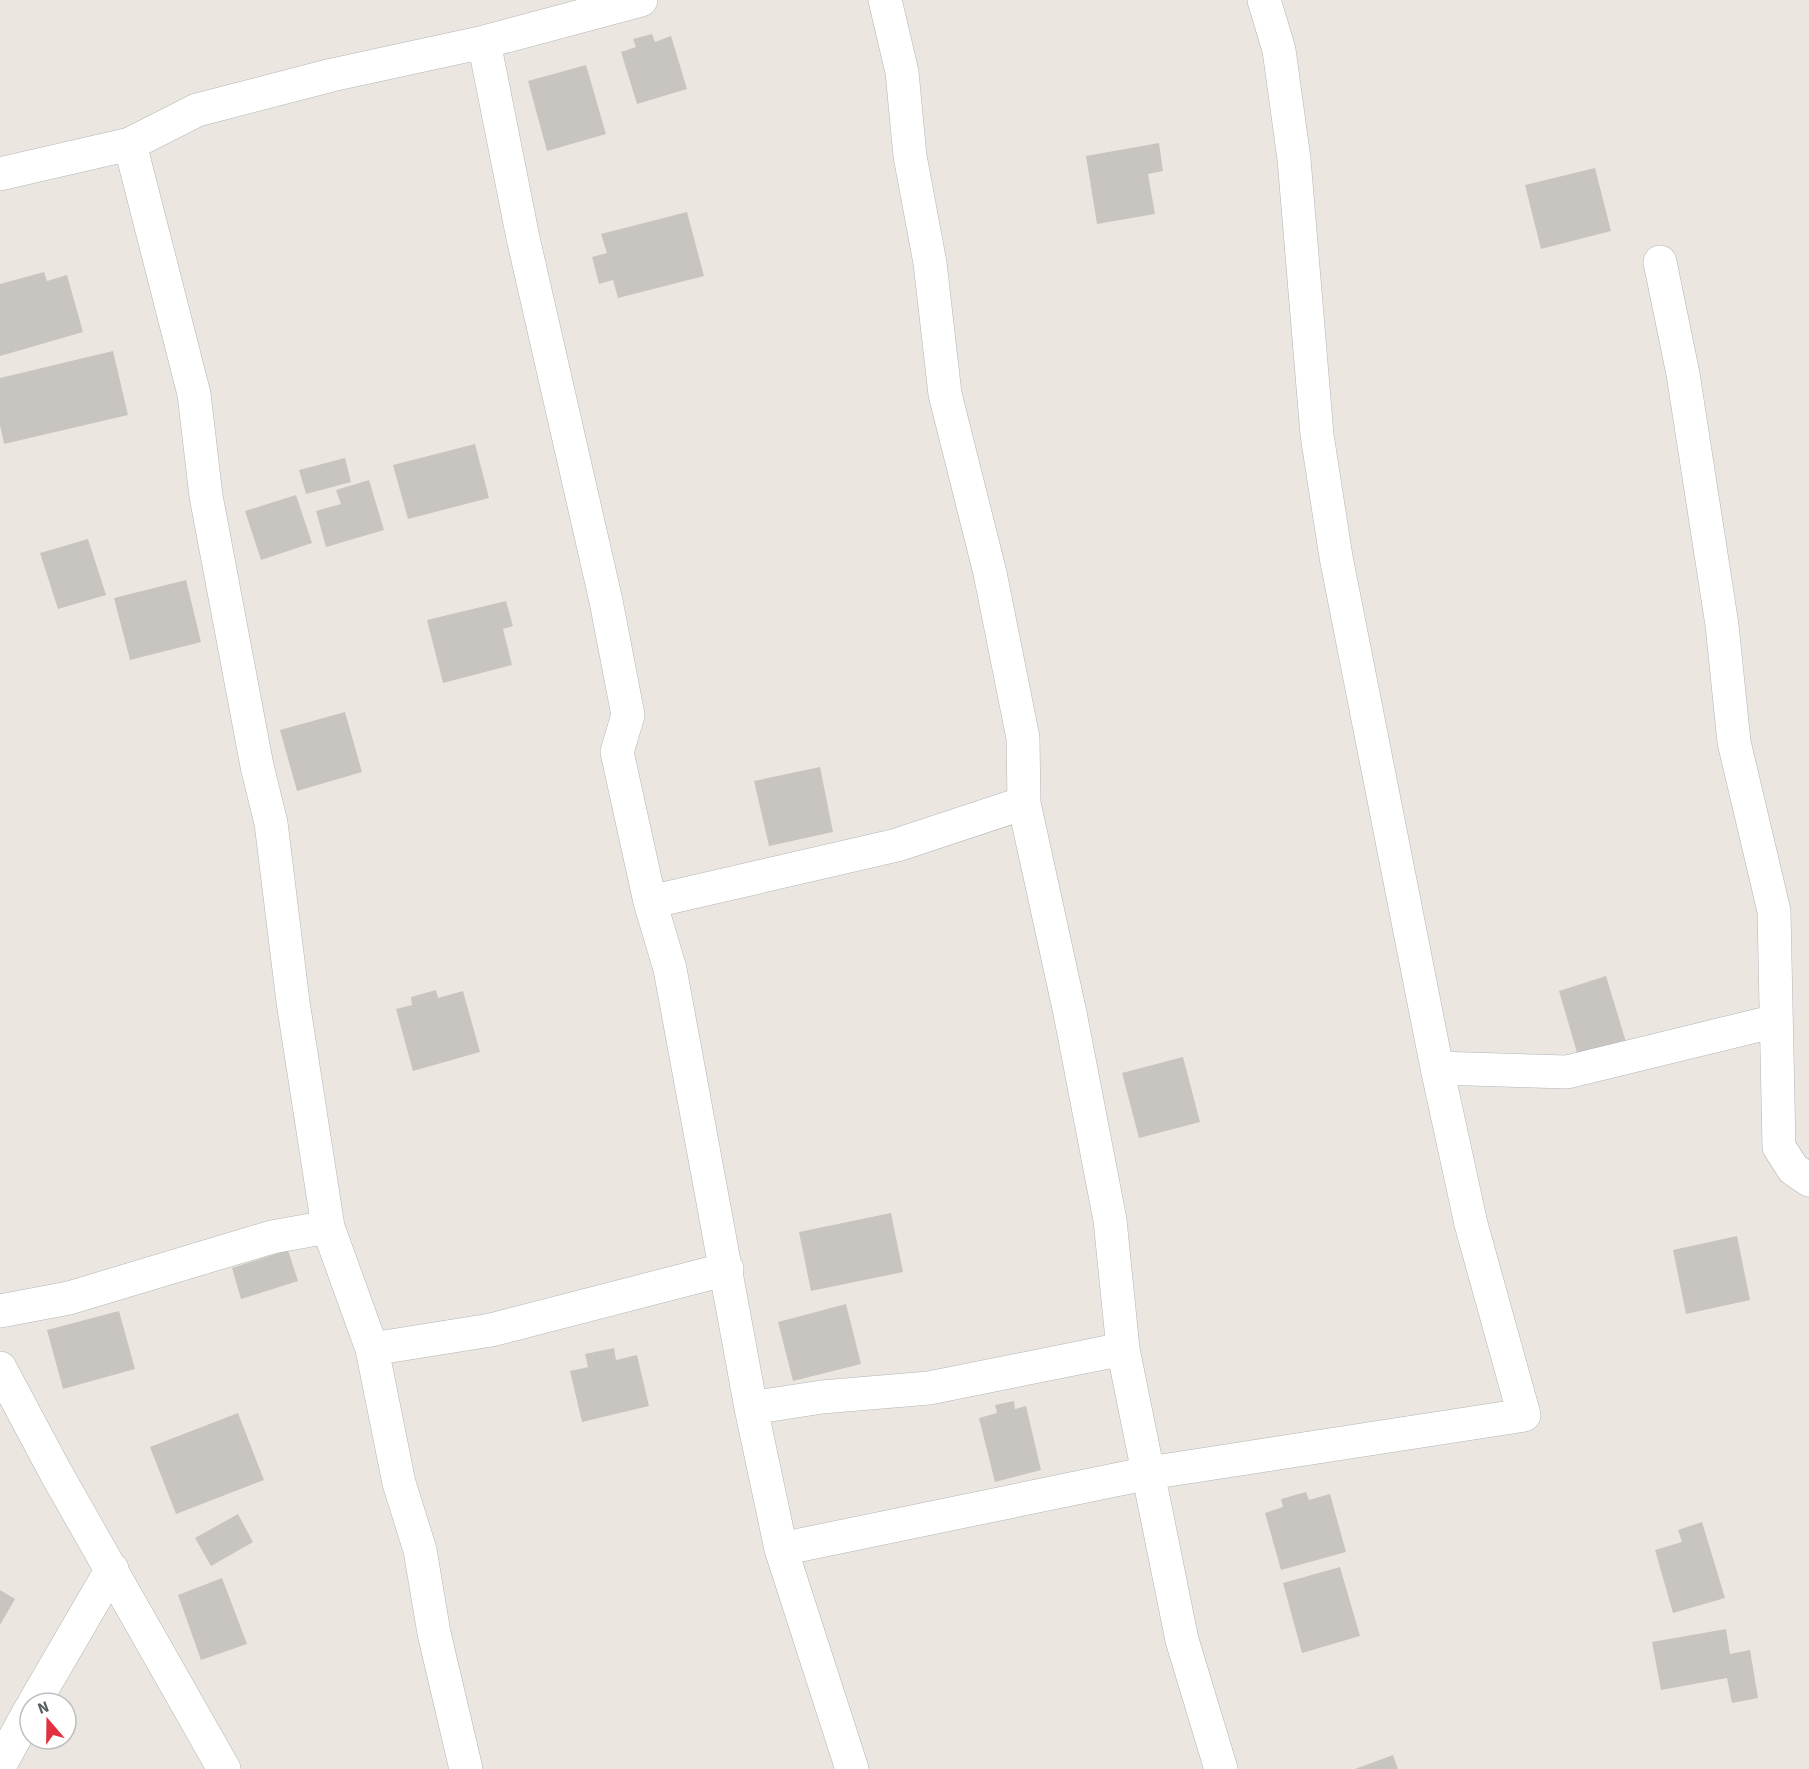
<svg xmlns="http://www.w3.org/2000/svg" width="1809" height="1769" viewBox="0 0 1809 1769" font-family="'Source Sans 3',sans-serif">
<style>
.building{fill:#c8c4c0}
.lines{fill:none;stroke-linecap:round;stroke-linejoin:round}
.minor-casing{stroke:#b1b4b8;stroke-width:34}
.minor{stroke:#fff;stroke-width:33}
</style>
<rect width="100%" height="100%" fill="#ebe7e0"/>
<!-- building -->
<path class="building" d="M652,34L655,42L671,36L687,89L637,104L621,52L636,47L633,39Z
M586,65L606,134L547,151L528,81Z
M1159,143L1163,171L1148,174L1155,214L1097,224L1086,156Z
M1595,168L1611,231L1541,249L1525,185Z
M687,212L704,276L618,298L613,280L599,284L592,257L607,253L601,234Z
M44,272L47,281L67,275L83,332L0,356V284Z
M113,351L128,415L4,444L0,425V378Z
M475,444L489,498L408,519L393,465Z
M345,458L351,482L306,494L299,470Z
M369,480L384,530L326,547L316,511L341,504L336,490Z
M296,495L312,543L261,560L245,511Z
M88,539L106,595L58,609L40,553Z
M186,580L201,642L130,660L114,598Z
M506,601L513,626L503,629L512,665L443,683L427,620Z
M345,712L362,772L297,791L280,730Z
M820,767L833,832L769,846L754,781Z
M1606,976L1626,1042L1578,1056L1559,991Z
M436,990L438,998L463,991L480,1052L413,1071L396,1009L412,1005L411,997Z
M1183,1057L1200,1122L1139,1138L1122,1073Z
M891,1213L903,1272L811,1291L799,1232Z
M1737,1236L1750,1300L1686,1314L1673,1250Z
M288,1250L298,1281L241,1299L232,1268Z
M846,1304L861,1364L793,1381L778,1322Z
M119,1311L135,1369L63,1389L47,1330Z
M614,1348L616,1360L637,1355L649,1406L582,1422L570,1371L588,1367L585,1354Z
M1014,1401L1015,1409L1026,1406L1041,1470L995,1482L979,1418L997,1413L995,1405Z
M238,1413L264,1480L176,1514L150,1447Z
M1306,1492L1309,1500L1330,1494L1346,1552L1281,1570L1265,1513L1283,1507L1281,1499Z
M238,1514L253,1542L211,1566L195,1538Z
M1702,1522L1725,1598L1673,1613L1655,1550L1682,1542L1678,1530Z
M1340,1567L1360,1636L1302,1653L1283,1583Z
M222,1578L247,1644L201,1660L178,1595Z
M0,1590L15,1599L0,1625Z
M1726,1629L1730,1654L1750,1650L1758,1698L1732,1703L1727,1678L1661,1690L1652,1642Z
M1393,1755L1398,1769H1355Z"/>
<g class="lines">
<!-- minor casing -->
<g class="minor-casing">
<path id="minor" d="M885,0L902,72L910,156L930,263L945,394L990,573L1023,738L1024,803L1070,1013L1110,1220L1123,1349L1182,1640L1221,1769
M484,42L523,238L606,601L628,715L617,752L650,902L670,969L751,1408L781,1549L852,1769
M130,144L194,394L206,496L257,766L271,823L293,1002L328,1227L372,1349L399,1483L420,1550L434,1633L466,1769
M0,174L130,144L197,110L332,75L484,42L641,0
M1660,262L1683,374L1722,625L1734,742L1774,911L1779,1147L1793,1169L1809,1180
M650,902L897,845L1024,803
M1437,1068L1567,1072L1776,1021
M0,1311L69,1298L272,1237L328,1227
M372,1349L491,1330L727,1269
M0,1368L56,1473L224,1769
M751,1408L822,1397L929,1388L1123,1349
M781,1549L1149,1473L1524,1415L1471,1224L1437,1068L1336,557L1317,435L1294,159L1279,50L1264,0
M34,1703L112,1569
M0,1765L30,1710"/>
</g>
<!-- minor -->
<use href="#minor" class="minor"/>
</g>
<!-- north arrow -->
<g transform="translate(48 1721) rotate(340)"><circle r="28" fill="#ffffff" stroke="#bdbfc0" stroke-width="1.5"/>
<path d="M0-4.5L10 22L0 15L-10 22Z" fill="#e13140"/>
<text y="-9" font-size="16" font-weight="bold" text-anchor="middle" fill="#595e61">N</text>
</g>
</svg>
